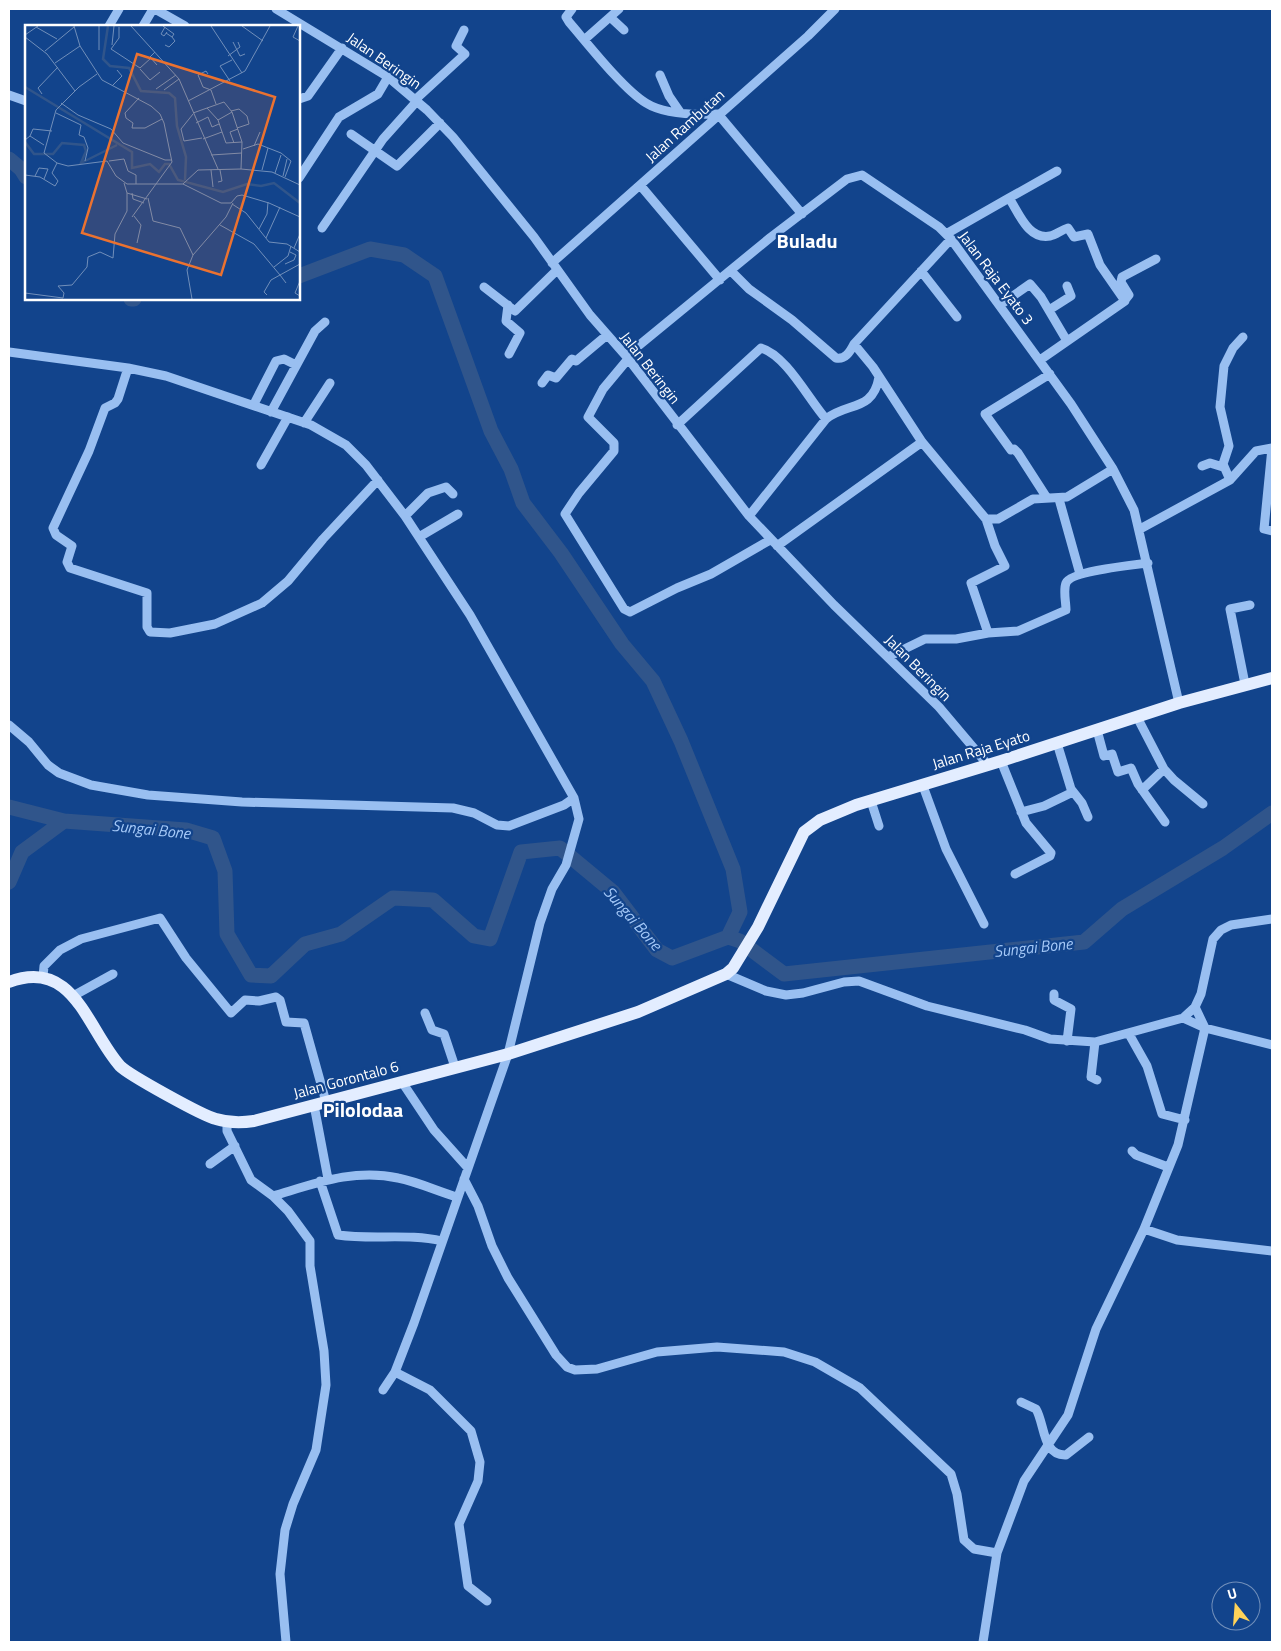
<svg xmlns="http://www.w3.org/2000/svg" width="1281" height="1651" viewBox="0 0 1281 1651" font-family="'Titillium Web',sans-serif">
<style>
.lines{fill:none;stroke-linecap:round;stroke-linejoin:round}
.river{stroke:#30558b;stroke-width:15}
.minor{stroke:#99bff1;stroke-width:9}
.major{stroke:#e3edff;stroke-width:12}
.labels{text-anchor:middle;stroke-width:4.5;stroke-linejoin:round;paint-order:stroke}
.street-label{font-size:15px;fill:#fff;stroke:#12448c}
.water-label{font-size:16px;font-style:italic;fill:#a5c9f8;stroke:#12448c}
.district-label{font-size:20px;font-weight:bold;fill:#fff;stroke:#12448c}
.inset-river{fill:none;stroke:#30558b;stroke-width:2.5}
.inset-road{fill:none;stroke:#718fba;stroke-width:1}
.view{fill:#eb7230;fill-opacity:0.15;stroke:#eb7230;stroke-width:2.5}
.inset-edge{fill:none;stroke:#fff;stroke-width:2.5}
</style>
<rect width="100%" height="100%" fill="#12448c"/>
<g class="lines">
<!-- river -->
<path class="river" d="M9,159L21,169L26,177
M299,276L370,249L404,255L435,276L491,431L511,469L523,503L561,553L622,644L653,681L681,741L733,869L740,912L728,937
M131,299H134
M9,807L64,821L186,830L213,838L225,871L227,934L251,975L271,976L305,944L341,934L393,898L433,900L474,936L490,939L521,852L560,848L613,892L657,950L672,958L728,937L740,941L784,974L1084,942L1122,909L1223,848L1272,813
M9,882L22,852L64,821"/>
<!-- minor -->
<path class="minor" d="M155,9L185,26
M276,9L388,77L427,110L453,137L534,237L590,315L626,356L749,516L834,605L939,707L988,765
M572,9L566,17L569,22C588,44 623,89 646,103C665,115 696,115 718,114L802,214
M610,17L624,30
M109,26L119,9
M143,26L153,9
M584,40L619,9
M660,75L669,96L680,112
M9,95L26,101
M299,99L308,96L342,48
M416,99L465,54L456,46L464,30
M351,134L397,166L440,123
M299,178L339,117L378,94L388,77
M640,185L720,280
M1009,198L1057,171
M322,228L383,139L417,101
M946,234L1009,198C1019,213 1028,240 1050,236C1056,235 1061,230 1068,228L1074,237L1088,234L1100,265L1125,301L1040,360
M951,239L854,344L873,367L922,442L986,519H998L1033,499L1067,497L1113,469
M552,263L808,36L835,9
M731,271L749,289L792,320L836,358C845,360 850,352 854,344
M921,271L957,317
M484,287L515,311L557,270
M1125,300L1129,295L1121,282L1122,277L1156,259
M508,305L506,321L520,333L509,354
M1000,305L1030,284L1041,297L1067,341
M1049,310L1071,296L1067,286
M9,352L128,368L166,376L311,425L346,445L366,465L405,516L470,615L574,798L579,819L566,865L552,889L540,923L508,1054L414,1323L395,1372L383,1390
M626,356L771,237L847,179L862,175L939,227L951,239L1071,404L1113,469L1134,510L1179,703
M628,359L603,389L588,417L614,443V451L579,493L565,514L624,609L630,612L677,588L711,574L770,540
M128,368L118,399L115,403L105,408L89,451L53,528L56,535L72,546L67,562L70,568L147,593V627L150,632L170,633L215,624L262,603L288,581L323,539L378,480
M542,383L548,375L556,378L572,359L576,361L607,335
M254,404L276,361L284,359L296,365
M271,412L315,331L325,322
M304,423L330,383
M677,425L761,348C786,355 809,400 826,419C847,402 873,412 879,377
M1272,448L1264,529L1272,531
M261,465L288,417
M1202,466L1210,463L1223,467
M1230,480L1223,464L1229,446L1220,407L1224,366L1233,348L1243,337
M1047,498L1018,453L1014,449L1011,450L985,414L1050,374
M1059,499L1080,574
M405,516L428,493L446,487L453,494
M749,516L826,419
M986,519L995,546L1005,566L971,583L988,633
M1140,529L1230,480L1256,451L1272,448
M419,537L458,514
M777,546L922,442
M888,657L925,639H956L988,633L1018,631L1066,610C1066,602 1063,590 1066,583C1071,571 1133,565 1148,563
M1245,684L1230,609L1250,605
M1137,717L1164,769L1174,780L1203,804
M9,725L29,742L48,765L59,773L91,785L108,788L148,795L242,802L453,808L474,813L497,825L509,826L564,805L574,798
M1097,730L1104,756L1112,754L1118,772L1131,768L1138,784L1165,822
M1057,743L1071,789L1082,803L1088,817
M1001,761L1026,823L1051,853L1050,856L1015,874
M923,786L946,849L984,924
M1142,790L1164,769
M871,801L879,826
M1021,812L1044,806L1073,792
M726,974L766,991L786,995L803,993L844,982L859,981L927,1006L1025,1030L1050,1039L1095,1042L1183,1018L1195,1007L1201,994L1213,939L1221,930L1231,925L1272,919
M43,977L44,966L60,950L81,939L160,918L186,958L231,1013L245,1000L259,1001L276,997L280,1000L286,1022L304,1023L326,1102
M1054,994V1000L1071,1009L1067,1041
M73,996L113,974
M425,1013L432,1030L444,1034L455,1067
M1183,1018L1205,1028L1272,1045
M1129,1034L1147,1066L1162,1114L1185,1120
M1095,1042L1091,1077L1097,1080
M402,1082L434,1130L468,1168
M314,1105L328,1179
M227,1121V1131L251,1180L273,1196C314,1184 354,1168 398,1178C418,1182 437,1191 457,1197
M1132,1151L1136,1155L1168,1167
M210,1164L235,1146
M464,1179L478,1206L492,1246L508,1278L556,1355L567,1367L575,1370L597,1369L657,1352L717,1347L784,1352L815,1362L860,1388L951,1474L957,1494L964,1540L974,1549L997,1553L1024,1481L1068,1415L1096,1329L1144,1229L1178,1145L1205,1028L1195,1007
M320,1181L338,1235C373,1240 409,1233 442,1241
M273,1196L288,1211L310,1241V1266L324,1351L326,1385L316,1450L293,1504L285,1530L280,1574L286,1642
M1144,1229L1177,1240L1272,1251
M395,1372L430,1390L471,1431L480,1462L478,1481L459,1524L468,1586L487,1601
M1021,1402L1036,1409C1045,1424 1042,1456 1066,1455L1089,1437
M983,1642L997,1553"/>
<!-- major -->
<path class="major" d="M9,982C74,957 87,1029 120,1066C129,1075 203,1116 216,1119C229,1123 241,1123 254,1121L508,1054L638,1012L726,974L733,968L758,927L804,832L820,820L856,805L1001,761L1179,703L1272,678"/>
</g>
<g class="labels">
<!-- street labels -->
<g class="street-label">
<text transform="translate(384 61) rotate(35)" y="5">Jalan Beringin</text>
<text transform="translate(685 126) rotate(-42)" y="5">Jalan Rambutan</text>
<text transform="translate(996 278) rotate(53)" y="5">Jalan Raja Eyato 3</text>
<text transform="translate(650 368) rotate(52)" y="5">Jalan Beringin</text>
<text transform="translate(918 668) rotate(45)" y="5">Jalan Beringin</text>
<text transform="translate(981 750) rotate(-17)" y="5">Jalan Raja Eyato</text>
<text transform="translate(346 1080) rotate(-15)" y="5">Jalan Gorontalo 6</text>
</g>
<!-- water labels -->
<g class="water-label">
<text transform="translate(151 829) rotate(6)" y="6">Sungai Bone</text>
<text transform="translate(633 918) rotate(49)" y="6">Sungai Bone</text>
<text transform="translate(1033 947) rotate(-6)" y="6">Sungai Bone</text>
</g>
<!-- district labels -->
<g class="district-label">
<text x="807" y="248">Buladu</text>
<text x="363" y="1117">Pilolodaa</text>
</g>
</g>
<!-- overview -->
<g transform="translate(25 25)">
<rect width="275" height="275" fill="#12448c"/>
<path class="inset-river" d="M83,1L78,34L85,41L104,43L116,66L144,68L150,73L152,101L161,132L160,155M0,62L107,127V143L125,139L134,147L140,139H144L153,155L198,167L222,159L236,161L249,158L275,178M0,117L9,129H28L37,118L59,120L61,126L56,138L92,120"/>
<path class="inset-road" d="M49,1L55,21L77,55L126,81L135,89L139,98L147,137L107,192M74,1V25M106,1L154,54L193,144M138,1L149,9L147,12L141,8M186,1L217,48M217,1L238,16M273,1L268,12L275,16M11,2L32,14M94,2V13L86,24L115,43L126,33M140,2L136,9L139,11L142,7M0,10L13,1M0,12L22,29L50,66M208,17L215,31L220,29M87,20L89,1M140,20L144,22L150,16L147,12M20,26L49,2M130,27L125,32L132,40M203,31L215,22L213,17M30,38L55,21M115,44L125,55L135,47M183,49L181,46L173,50L178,62L186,65L191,79M205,56L195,41L207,35M87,61L97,51L92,45M131,64L151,50M139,65L154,54M17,69L13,63L33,42M114,73L100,88L101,93L108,98L107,103H120L137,94M163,76L220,46L245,1M36,78L53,90L86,104L98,118L140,135H147M182,83L193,95M206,86L214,84L222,91L224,99L212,103M207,87L193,95L196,104L201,118L217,117M31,88L56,100L54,110L59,112L63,123L60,136M168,88L199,77L207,87L217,117L216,144M168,89L156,104L159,116L177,113M171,98L183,92L187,102L194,99M5,111L8,104L27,106M178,114L197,107M0,115L5,111L19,120M209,118L205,107L213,104M229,121L235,107M218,124L233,119L256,128L266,136L260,152M186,130L217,128M84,136L99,134L103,146L111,150V159M32,138L19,128L31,85L54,62L72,49M186,145L188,162M237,145L243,123M250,148L256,130M0,150L15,152L30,161L33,156L27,148L32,138L43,141L82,136L91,151L102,159H158L173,145L216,144L247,147L275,160M10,151L14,143L23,144L19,154M258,151L262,134M193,157L197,156L195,145M99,158L102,168L122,174M158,159L196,178H206L212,171L217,170L244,178L275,192M107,168L108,174L119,178M123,173L128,196L155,203L168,230L201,192L208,178M207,179L221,188L244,217L262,219L275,227M109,191L116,200L112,218M195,200L229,219L255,250L275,239M234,204L242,189L243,177M241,213L255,182M269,223L275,209M260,239L269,235L271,230L265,227M249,242L263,231L266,221M275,256L270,268L275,271M0,268L38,273L39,268L33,261L47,260L62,242L63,232L75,227L88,233L90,209L102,186V168M242,270L239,267L246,255L255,250L261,258M167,274L162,245L168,230"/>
<path class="view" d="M112,29L250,72L196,250L57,208Z"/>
<rect width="275" height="275" class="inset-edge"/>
</g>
<!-- border -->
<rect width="1281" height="1651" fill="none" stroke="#ffffff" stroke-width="20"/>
<!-- north arrow -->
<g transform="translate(1236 1606) rotate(343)"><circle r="24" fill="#12448c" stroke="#718fba"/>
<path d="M0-4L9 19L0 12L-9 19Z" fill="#ffd359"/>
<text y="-8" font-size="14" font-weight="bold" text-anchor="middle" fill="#ffffff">U</text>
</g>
</svg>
